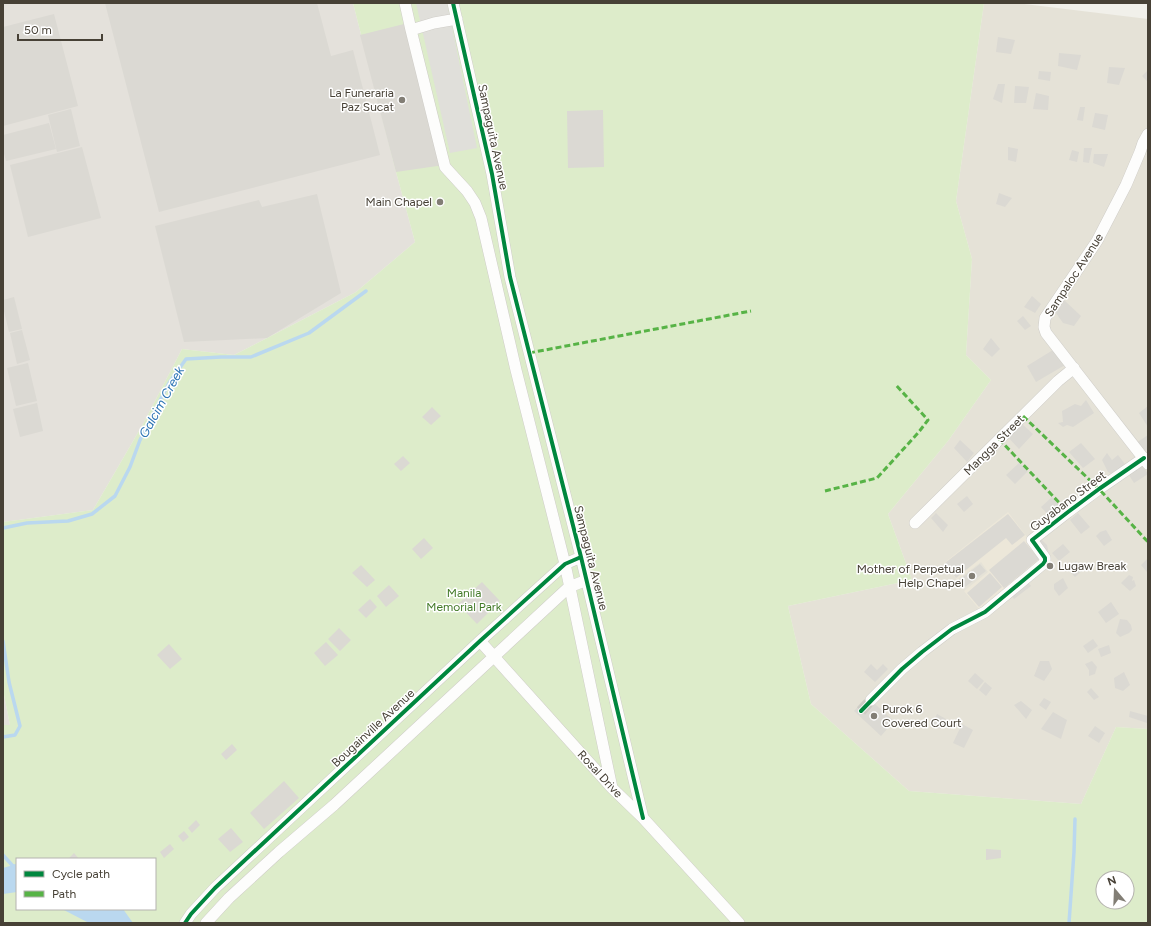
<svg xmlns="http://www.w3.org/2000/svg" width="1151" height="926" viewBox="0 0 1151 926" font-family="Figtree,sans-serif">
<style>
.residential{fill:#e5e2d7}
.industrial{fill:#e4e1db}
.education{fill:#ece7d9}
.green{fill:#ddecca;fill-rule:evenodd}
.parking{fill:#e0dfda}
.water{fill:#bad8ef}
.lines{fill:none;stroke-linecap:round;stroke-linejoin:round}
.stream{stroke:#bad8ef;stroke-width:3.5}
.building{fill:#dbd9d3}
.minor-tunnel{stroke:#cfcdc6;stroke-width:11;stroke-dasharray:11 5.5;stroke-linecap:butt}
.minor-casing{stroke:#cfcdc8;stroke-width:12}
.minor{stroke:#fdfdfc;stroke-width:11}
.quiet{stroke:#57b346;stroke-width:3;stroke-dasharray:6 3;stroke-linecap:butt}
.cycleway-casing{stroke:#fff;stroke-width:6}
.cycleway{stroke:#00873e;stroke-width:4}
.poi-dot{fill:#827e75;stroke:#fff;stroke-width:1.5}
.labels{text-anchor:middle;stroke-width:3;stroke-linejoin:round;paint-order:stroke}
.poi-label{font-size:12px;fill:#474136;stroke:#fff;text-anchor:end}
.street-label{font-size:12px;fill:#474136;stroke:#fff}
.park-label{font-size:12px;fill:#437a28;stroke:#fff}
.water-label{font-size:13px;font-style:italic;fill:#2e75b5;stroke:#fff}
</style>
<rect width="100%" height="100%" fill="#f1f0ea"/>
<!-- residential -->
<path class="residential" d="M984,3H1016L1148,19V729L1116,727L1081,804L909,791L811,704L788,606L912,580L888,514L948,441L991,380L966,355L972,259L956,201Z"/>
<!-- industrial -->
<path class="industrial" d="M3,3H353L396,172L415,242L356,292L234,355L182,349L143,424L93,510L3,522Z
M3,690L10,725H3Z"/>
<!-- education -->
<path class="education" d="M1008,512L1042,557L979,609L964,591L988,572L981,562L957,580L944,563Z"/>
<!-- green -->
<path class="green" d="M353,3H984L956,201L972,259L966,355L991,380L948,441L888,514L912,580L788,606L811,704L909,791L1081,804L1116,727L1148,729V923H3V725H10L3,690V522L93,510L143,424L182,349L234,355L356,292L415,242L396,172ZM17,859H155V909H17ZM1103,878H1127V902H1103Z"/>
<!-- parking -->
<path class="parking" d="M416,3H447L477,148L450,153Z"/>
<!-- water -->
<path class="water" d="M17,864V892L3,894V868Z
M62,909H123L133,923H89Z"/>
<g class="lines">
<!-- stream -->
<path class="stream" d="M3,528L27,523L68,521L92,514L115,496L130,467L140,440L169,383L186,359L221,357H251L309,333L366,291
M3,641L9,682L20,726L15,735L3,737
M3,855L12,865L17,867
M1069,923L1074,852L1075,819"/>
</g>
<!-- building -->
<path class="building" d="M105,3H317L331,56L353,50L380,155L159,212Z
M54,14L78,106L3,126V27Z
M408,23L444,165L396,172L360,35Z
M998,37L1015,40L1011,54L996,52Z
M1059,53L1081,55L1077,70L1058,66Z
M1109,67L1125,68L1119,85L1107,83Z
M1148,70V82L1142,76Z
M1039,71L1051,72L1050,81L1038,79Z
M998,84H1005L1002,103L993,99Z
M1015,86L1029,87L1026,103H1014Z
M1036,93L1049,96L1048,110L1033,109Z
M1080,107H1085L1083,121L1077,120Z
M71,109L80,146L57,152L48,115Z
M603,110L604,167L568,168L567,111Z
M1095,113L1108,115L1105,130L1092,127Z
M49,123L56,149L6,161L3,150V135Z
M82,147L101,218L28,237L10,165Z
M1008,147L1018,149L1016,162L1008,160Z
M1084,148H1092L1089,163L1083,162Z
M1072,150L1079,152L1077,162L1069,160Z
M1094,154H1108L1104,167L1093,163Z
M999,193L1012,198L1005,207L996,204Z
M317,194L341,293L267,338L184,342L155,226L259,200L262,207Z
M1032,296L1041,304L1035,313L1024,307Z
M14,297L22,329L9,332L3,307V300Z
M1064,300L1081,316L1074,326L1063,323L1056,313Z
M1023,316L1031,326L1025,330L1017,321Z
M22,330L30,360L17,364L10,333Z
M991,338L1000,349L992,357L983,349Z
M1053,350L1065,365L1036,382L1027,366Z
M28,363L37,401L16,406L7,368Z
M1086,400L1094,413L1073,427L1067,425L1063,427L1058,423L1063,422L1062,411L1075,404L1081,406Z
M37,403L43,431L20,437L13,409Z
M1148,406V427L1139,413Z
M432,407L441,416L431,425L422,417Z
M1020,422L1033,434L1019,449L1007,436Z
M1148,435V449L1143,452L1136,443Z
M960,440L974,453L967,462L954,448Z
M1081,443L1095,459L1083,468L1069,452Z
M1107,453L1112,460L1118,455L1128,468L1114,475L1108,472L1102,460Z
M403,456L410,463L401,471L394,464Z
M1019,463L1028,471L1015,484L1006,475Z
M1141,463L1148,474L1134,483L1127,472Z
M967,496L973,504L964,512L957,504Z
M1052,497L1061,508L1050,517L1041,507Z
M936,513L948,525L943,532L931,518Z
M1078,513L1090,527L1081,534L1070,520Z
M1008,514L1025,535L1012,545L1006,538L956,578L945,563Z
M1106,530L1112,540L1104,546L1096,536L1100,532Z
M424,538L433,548L421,559L412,549Z
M1040,538L1047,545L1048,550L1045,553L1036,542Z
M1024,541L1039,559L1004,588L989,570Z
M1063,544L1070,552L1059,561L1052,553Z
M1148,558V571L1147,572L1141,565Z
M1076,561L1084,569L1075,577L1067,569Z
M980,564L986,571L965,587L959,580Z
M361,565L375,580L367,587L352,573Z
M990,573L1002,587L979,607L967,593Z
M1129,575L1133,577L1132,581L1134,580L1136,586L1130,591L1121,583Z
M1063,578L1068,588L1059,596L1054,589V584Z
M1027,581L1031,586L1014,599L1010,594Z
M482,582L500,601L477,624L458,604Z
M389,585L399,596L386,607L377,596Z
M370,599L377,607L366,618L358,610Z
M1111,602L1119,614L1106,623L1098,612Z
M1120,619L1127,620L1131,625L1132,630L1129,633L1120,637L1116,633Z
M339,628L351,640L340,651L328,639Z
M1093,639L1098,646L1088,653L1083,646Z
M326,642L338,655L325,666L314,653Z
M169,644L182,659L170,669L157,655Z
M1109,645L1111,653L1101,657L1098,649Z
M1040,661H1049L1052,669L1044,681L1034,676Z
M1092,661L1097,667L1095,674L1089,676V670L1085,664Z
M871,664L877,670L883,664L888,669L875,682L864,672Z
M1124,672L1130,685L1123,691L1115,688L1114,678Z
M975,673L984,681L977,689L968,681Z
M985,682L992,688L986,696L979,690Z
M1091,688L1099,697L1094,700L1087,692Z
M867,697L894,721L881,736L854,711Z
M1044,698L1051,702L1046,710L1039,705Z
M1021,701L1032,710L1026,719L1014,705Z
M1130,711L1148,716L1147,723L1129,717Z
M1053,712L1067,720L1061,739L1041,729Z
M937,714L946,719L941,729L932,724Z
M962,724L973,730L964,748L953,743Z
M1095,726L1105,733L1099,743L1088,736Z
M232,744L237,750L226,760L221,754Z
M284,781L299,798L264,829L250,813Z
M196,820L200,825L192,833L188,828Z
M231,828L243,842L230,852L218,839Z
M184,831L189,837L183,842L178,836Z
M170,844L174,849L164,858L160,852Z
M986,849L1001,850V858L986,860Z
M74,853L79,859H68Z"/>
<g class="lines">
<!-- minor-tunnel -->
<path class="minor-tunnel" d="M861,711L871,700"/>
<!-- minor casing -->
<g class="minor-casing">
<path id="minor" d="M405,3L411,30L445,167L467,191L475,203L481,218L516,370L565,564L612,788
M453,3L492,174L510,277L581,557L643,818
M411,30L434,23L457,19
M1148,134L1143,143L1140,152L1126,185L1097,241L1045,318L1044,327L1046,333L1148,464
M915,523L1058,381L1074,368
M480,641L612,788L643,818L739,923
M871,700L902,669L922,652L952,629L985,612L1043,564L1045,561V558L1032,540L1068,512L1099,489L1144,458
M185,923L191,914L215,888L480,641L565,564L581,557
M206,923L229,898L279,852L334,805L569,587L587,580"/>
</g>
<!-- minor -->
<use href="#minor" class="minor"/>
<!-- quiet -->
<path class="quiet" d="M529,353L751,311
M1023,416L1099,489L1148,542
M999,439L1068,512
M825,491L877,478L918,433L928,420L895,384"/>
<!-- cycleway casing -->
<g class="cycleway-casing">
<path id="cycleway" d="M453,3L492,174L510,277L581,557L643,818
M861,711L902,669L922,652L952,629L985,612L1043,564L1045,561V558L1032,540L1068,512L1099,489L1144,458
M185,923L191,914L215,888L480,641L565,564L581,557"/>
</g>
<!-- cycleway -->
<use href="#cycleway" class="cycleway"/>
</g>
<!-- markers -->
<g class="poi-dot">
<circle cx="402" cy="100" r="4"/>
<circle cx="440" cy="202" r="4"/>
<circle cx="1050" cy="566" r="4"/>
<circle cx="972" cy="576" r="4"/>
<circle cx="874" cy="716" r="4"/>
</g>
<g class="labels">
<!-- poi labels -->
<g class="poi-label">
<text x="394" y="97">La Funeraria<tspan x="394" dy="14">Paz Sucat</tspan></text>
<text x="432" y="206">Main Chapel</text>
<text x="1058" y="570" text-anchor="start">Lugaw Break</text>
<text x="964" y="573">Mother of Perpetual<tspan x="964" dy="14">Help Chapel</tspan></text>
<text x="882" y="713" text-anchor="start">Purok 6<tspan x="882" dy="14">Covered Court</tspan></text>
</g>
<!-- street labels -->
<g class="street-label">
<text transform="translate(493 137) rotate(78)" y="4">Sampaguita Avenue</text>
<text transform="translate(1074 275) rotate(-57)" y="4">Sampaloc Avenue</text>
<text transform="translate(994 445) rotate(-45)" y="4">Mangga Street</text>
<text transform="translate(1068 501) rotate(-37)" y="4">Guyabano Street</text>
<text transform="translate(591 558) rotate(76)" y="4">Sampaguita Avenue</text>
<text transform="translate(373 728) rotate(-43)" y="4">Bougainville Avenue</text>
<text transform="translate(600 774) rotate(47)" y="4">Rosal Drive</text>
</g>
<!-- park labels -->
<g class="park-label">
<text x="464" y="597">Manila<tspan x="464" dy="14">Memorial Park</tspan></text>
</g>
<!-- water labels -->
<g class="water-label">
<text transform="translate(161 402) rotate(-61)" y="5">Galcim Creek</text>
</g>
</g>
<!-- border -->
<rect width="1151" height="926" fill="none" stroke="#474136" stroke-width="8"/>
<!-- legend -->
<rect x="16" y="858" width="140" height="52" fill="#ffffff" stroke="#b5b3af"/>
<rect x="24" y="871" width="20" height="6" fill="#00873e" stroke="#b5b3af"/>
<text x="52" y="878" font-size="12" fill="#474136">Cycle path</text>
<rect x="24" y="891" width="20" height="6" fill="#57b346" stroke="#b5b3af"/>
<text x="52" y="898" font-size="12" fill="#474136">Path</text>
<!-- north arrow -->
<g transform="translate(1115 890) rotate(341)"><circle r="19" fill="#ffffff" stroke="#b5b3af"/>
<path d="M0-3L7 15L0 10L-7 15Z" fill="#827e75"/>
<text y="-6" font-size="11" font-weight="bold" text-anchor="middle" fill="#474136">N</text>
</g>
<!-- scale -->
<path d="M18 34v6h84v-6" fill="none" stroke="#474136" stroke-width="2"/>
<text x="24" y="34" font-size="12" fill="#474136" stroke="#ffffff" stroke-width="3" paint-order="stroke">50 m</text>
</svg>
